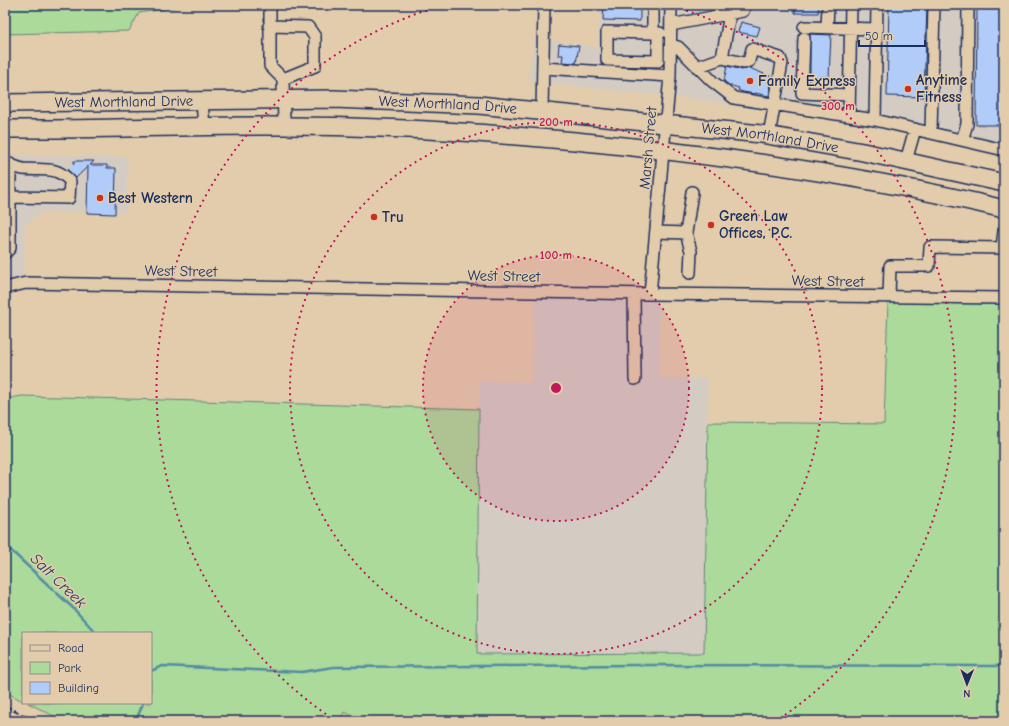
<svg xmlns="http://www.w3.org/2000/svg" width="1009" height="726" viewBox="0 0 1009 726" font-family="'Comic Neue',sans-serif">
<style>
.built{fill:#d4ccc3}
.green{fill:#abda9a;stroke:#63847c}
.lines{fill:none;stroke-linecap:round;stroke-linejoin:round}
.stream{stroke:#538ba5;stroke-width:2.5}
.building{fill:#b2ccf9;stroke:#1b2f5e}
.minor-casing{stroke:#1b2f5e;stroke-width:14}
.highway-casing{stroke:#1b2f5e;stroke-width:20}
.minor{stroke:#e3ccac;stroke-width:11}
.highway{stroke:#e3ccac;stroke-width:17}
.rail{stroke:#1b2f5e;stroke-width:2.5;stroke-dasharray:6 3;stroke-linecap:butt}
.ring{fill:none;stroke:#c2185b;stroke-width:2;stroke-dasharray:2 4}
.poi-dot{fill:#c8321e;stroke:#e3ccac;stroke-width:1.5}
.labels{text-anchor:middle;stroke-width:3;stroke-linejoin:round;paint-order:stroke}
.poi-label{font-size:15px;font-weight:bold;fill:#1b2f5e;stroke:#e3ccac;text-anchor:start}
.street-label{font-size:15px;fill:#1b2f5e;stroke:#e3ccac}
.water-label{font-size:16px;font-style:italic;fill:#243e6a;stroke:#e3ccac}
.centre{fill:#c2185b;stroke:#e3ccac;stroke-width:2}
.ring-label{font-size:12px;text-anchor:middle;font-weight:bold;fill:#c2185b;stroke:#e3ccac;stroke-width:3;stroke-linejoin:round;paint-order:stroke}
</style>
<rect width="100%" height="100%" fill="#e3ccac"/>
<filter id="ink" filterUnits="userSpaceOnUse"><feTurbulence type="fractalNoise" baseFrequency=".025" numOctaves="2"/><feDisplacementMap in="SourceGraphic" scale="8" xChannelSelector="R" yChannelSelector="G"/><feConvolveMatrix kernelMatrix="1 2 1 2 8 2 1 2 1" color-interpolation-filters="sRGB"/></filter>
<g filter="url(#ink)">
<!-- built -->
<path class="built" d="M600,5H1004V156L868,126L678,97L529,82L534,38L598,47Z
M5,155L128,157L126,212H41L25,226L24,277L5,282Z
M534,298L660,301L659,378H708L705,653L477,655L479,381L532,382Z"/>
<!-- green -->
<path class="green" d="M5,5H189L139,13L129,31L5,34Z
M888,302L1004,304V721H369L344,712L340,721H64L28,703H151V633H23V701L5,692V399L22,396L479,409L477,654L704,653L708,422L884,424Z"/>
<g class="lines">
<!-- stream -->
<path class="stream" d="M5,545L73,608L96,633
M151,671L162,666L302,672L333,667L639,665L1004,666
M136,721L143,703"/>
</g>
<!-- building -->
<path class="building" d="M604,5H640V21L603,20Z
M795,5H819L818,13H795Z
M889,5H927L924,97L887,96Z
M977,5H1003L1001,125H976Z
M741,22L760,27L757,36L738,32Z
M810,34L831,35L829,77H810Z
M559,44L579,46L576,63L562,62L563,55H558Z
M727,66L742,70L749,68L772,77L769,96L755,93V94L743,92L738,90L739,88L729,85L724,81Z
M74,161H94L90,165H107V168H116L115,214L87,213L88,166L76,178L68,170L74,164Z"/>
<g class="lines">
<!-- minor casing -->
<g class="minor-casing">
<path id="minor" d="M270,5V66L283,79L284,126
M653,5V33H660
M730,14L722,58L744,63L749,61L752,49L780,58L782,63L769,135
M671,25L743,11L745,5
M269,26L308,27L315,37V66L283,79
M804,27L877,29
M827,27L828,5
M653,33L607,32V60L658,61V33
M804,38L802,93L849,95
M671,45L678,47L712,81L734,98L875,120L1004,150
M697,67L722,58
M543,68L670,76
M202,101L204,127
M542,111L544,5
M849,116L851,5
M875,120L877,5
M931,132L934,5
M962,140L967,124L968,5
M906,161L915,129
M5,164C11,164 17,168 23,169C43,171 55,165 70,181L69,198L10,197V248L5,253
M10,164V197
M656,232L686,233L691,251L690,273
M686,233L692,192
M1002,248L1004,231
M5,288L26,283L650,294L1004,298
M634,294L635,379
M650,294L670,76L671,5
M889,297L890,266H929L930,247L1004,248"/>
</g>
<!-- highway casing -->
<g class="highway-casing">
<g id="highway">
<path id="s1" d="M5,103L334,99L479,105L761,134L863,152L1004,183"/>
<path d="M5,129C98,130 190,125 283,126C380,126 478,132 575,141C719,155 863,175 1004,209"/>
</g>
</g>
<!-- minor -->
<use href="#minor" class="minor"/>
<!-- highway -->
<use href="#highway" class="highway"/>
<!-- rail -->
<path class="rail" d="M5,706L35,721"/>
</g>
</g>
<!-- distance rings -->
<circle cx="556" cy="388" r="133" fill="#c2185b" fill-opacity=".12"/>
<g class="ring">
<circle cx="556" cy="388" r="133"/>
<circle cx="556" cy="388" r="266"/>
<path d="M336 721A399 399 0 0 1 443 5M669 5A399 399 0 0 1 776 721"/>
</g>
<!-- markers -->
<g class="poi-dot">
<circle cx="750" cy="81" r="4"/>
<circle cx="908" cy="89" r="4"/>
<circle cx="100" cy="198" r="4"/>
<circle cx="374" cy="217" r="4"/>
<circle cx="711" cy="225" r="4"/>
</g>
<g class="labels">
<!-- poi labels -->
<g class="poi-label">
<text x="916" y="85">Anytime<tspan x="916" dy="17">Fitness</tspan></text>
<text x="758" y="86">Family Express</text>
<text x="108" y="203">Best Western</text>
<text x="719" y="221">Green Law<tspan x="719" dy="17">Offices, P.C.</tspan></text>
<text x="382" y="222">Tru</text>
</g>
<!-- street labels -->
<g class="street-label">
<text dy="5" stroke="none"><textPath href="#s1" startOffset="119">West Morthland Drive</textPath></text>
<text dy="5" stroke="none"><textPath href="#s1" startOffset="443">West Morthland Drive</textPath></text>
<text dy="5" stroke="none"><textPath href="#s1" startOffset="767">West Morthland Drive</textPath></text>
<text transform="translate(648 148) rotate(-85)" y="5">Marsh Street</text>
<text transform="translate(181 271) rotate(1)" y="5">West Street</text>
<text transform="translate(504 276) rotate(1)" y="5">West Street</text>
<text transform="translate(828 281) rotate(1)" y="5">West Street</text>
</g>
<!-- water labels -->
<g class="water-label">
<text transform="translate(59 580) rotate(44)" y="6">Salt Creek</text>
</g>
</g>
<circle cx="556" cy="388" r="6" class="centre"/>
<g class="ring-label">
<text x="838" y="110">300 m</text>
<text x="556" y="126">200 m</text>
<text x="556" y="259">100 m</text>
</g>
<!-- margin -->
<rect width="1009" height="726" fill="none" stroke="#e3ccac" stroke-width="20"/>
<rect x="10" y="10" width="989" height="706" fill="none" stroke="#1b2f5e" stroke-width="1.5" filter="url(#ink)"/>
<!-- legend -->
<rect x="22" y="632" width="130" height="72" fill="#e3ccac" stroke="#938d8d"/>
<rect x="30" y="645" width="20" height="6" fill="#e3ccac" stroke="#938d8d"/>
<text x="58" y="652" font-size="12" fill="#1b2f5e">Road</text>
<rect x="30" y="662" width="20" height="12" fill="#abda9a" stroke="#938d8d"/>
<text x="58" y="672" font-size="12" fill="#1b2f5e">Park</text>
<rect x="30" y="682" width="20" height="12" fill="#b2ccf9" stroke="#938d8d"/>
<text x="58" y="692" font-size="12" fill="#1b2f5e">Building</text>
<!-- north arrow -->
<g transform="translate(967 684) rotate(181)" stroke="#e3ccac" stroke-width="3" paint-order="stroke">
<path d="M0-3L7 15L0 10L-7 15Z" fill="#1b2f5e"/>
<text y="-6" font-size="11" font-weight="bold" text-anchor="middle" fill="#1b2f5e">N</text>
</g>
<!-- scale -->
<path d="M859 40v6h66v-6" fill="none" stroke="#1b2f5e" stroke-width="2"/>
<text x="865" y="40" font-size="12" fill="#1b2f5e" stroke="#e3ccac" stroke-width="3" paint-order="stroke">50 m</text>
</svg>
